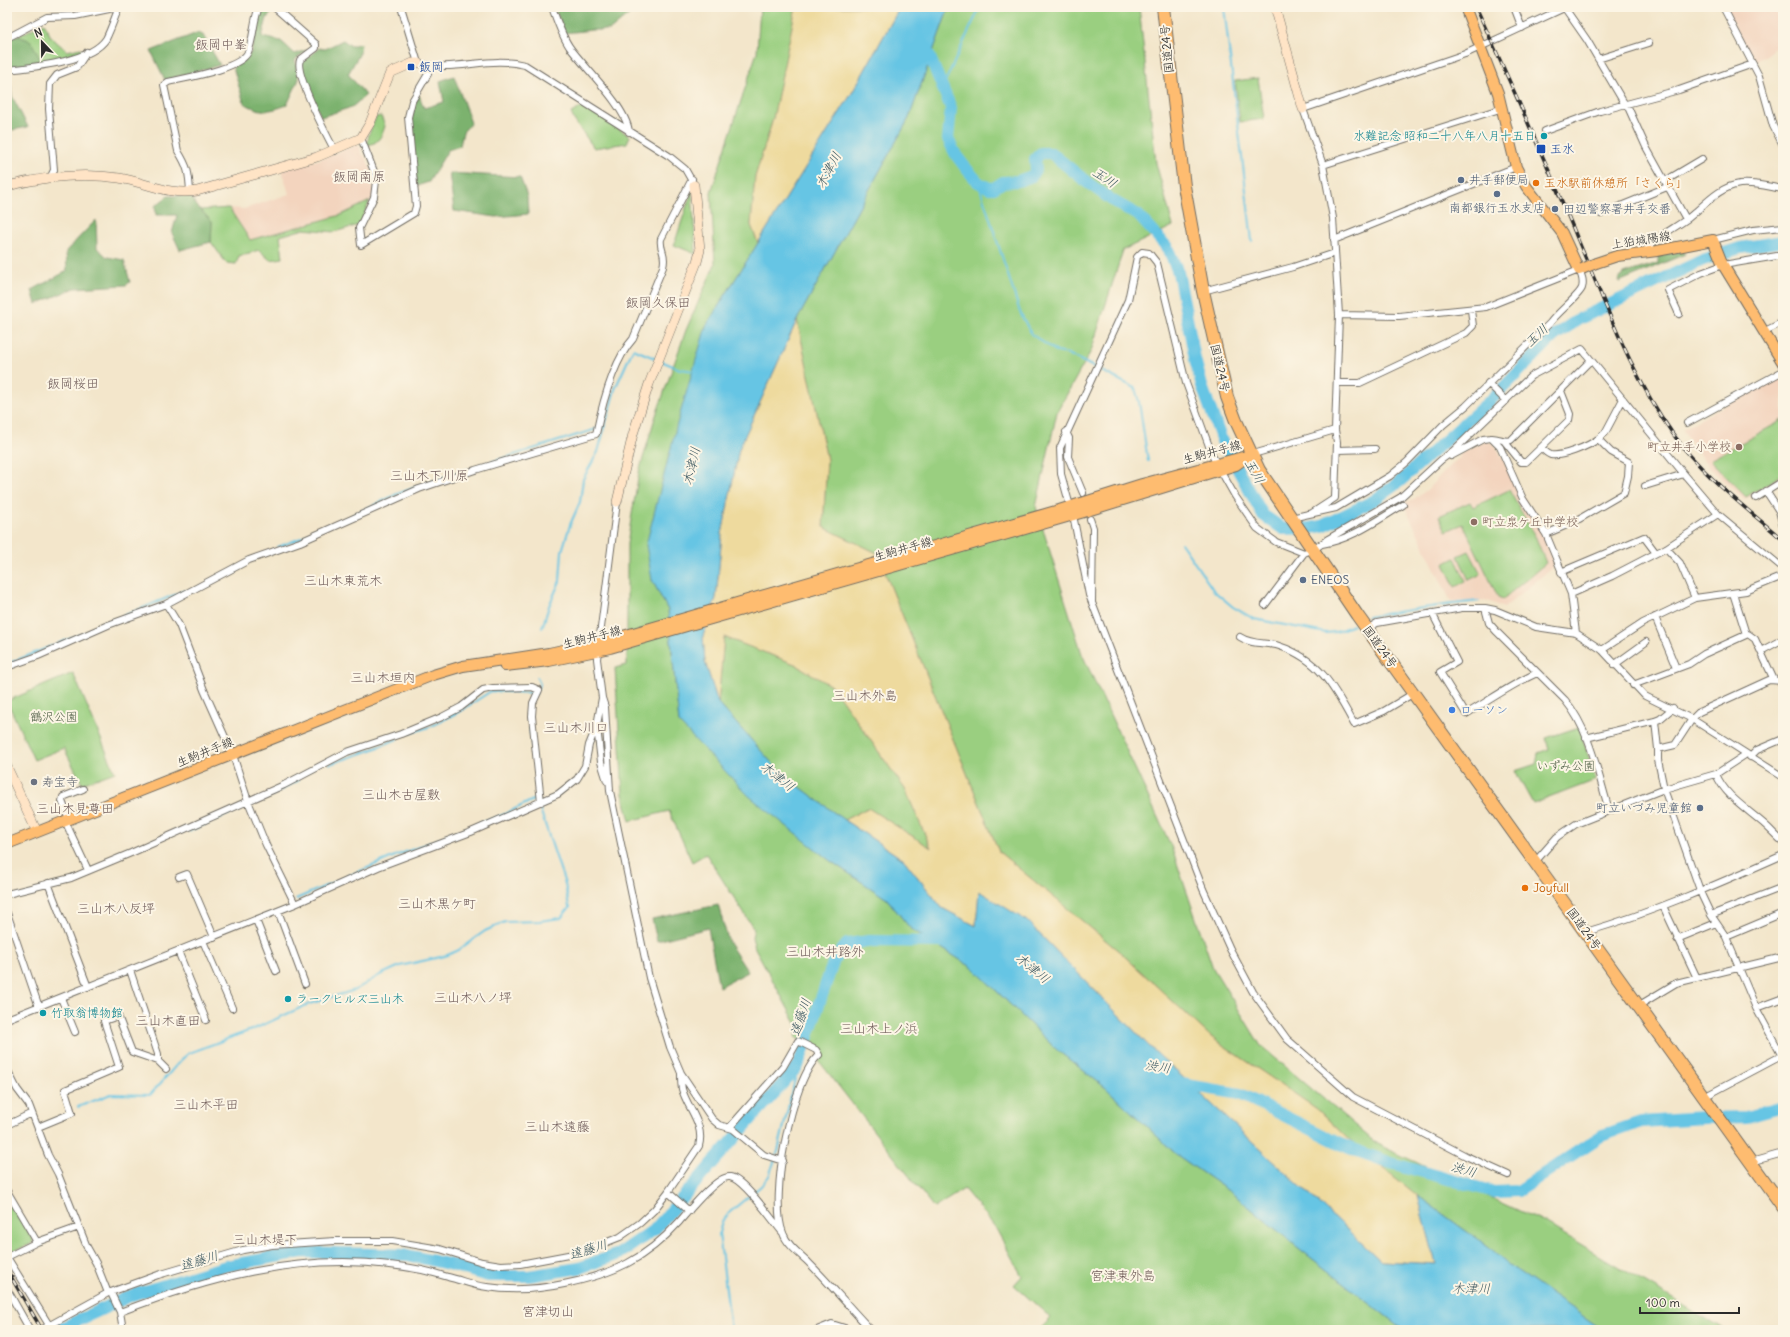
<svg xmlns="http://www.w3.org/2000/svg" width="1790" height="1337" viewBox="0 0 1790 1337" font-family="Delius,'Klee One',sans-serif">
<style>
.built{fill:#f3d4be}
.green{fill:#9acf80;stroke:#627d56}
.forest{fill:#7bb26e;stroke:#536e4c}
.sand{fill:#eeda9e;stroke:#8c8264}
.water{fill:#66c5e4;stroke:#487888}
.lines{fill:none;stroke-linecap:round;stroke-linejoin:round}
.stream{stroke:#66c5e4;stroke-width:2}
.river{stroke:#66c5e4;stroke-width:12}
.street-casing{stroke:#716c63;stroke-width:8}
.secondary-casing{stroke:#716c63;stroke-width:10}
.primary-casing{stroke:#716c63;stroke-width:12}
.highway-casing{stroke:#716c63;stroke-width:14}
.street{stroke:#fff;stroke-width:6}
.secondary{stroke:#ffe4c6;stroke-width:9}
.primary{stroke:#febc70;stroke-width:10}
.highway{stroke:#febc70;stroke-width:12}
.rail-casing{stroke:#2b2b2b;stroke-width:3.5}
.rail{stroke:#fcf5e5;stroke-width:2;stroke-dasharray:6;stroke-linecap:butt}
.primary-bridge-casing{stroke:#716c63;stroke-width:12;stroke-linecap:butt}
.primary-bridge{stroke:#febc70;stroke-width:10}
.transit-dot{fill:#1a4fb4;stroke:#fcf5e5;stroke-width:1.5}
.culture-dot{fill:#0f9aa8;stroke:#fcf5e5;stroke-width:1.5}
.service-dot{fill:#5c6f8a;stroke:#fcf5e5;stroke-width:1.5}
.food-dot{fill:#e8710a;stroke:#fcf5e5;stroke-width:1.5}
.education-dot{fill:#8d6e63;stroke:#fcf5e5;stroke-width:1.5}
.shop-dot{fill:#3f7fe0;stroke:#fcf5e5;stroke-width:1.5}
.worship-dot{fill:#6b7280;stroke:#fcf5e5;stroke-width:1.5}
.labels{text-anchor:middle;stroke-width:4;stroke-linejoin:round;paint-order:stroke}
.street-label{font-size:12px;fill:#2b2b2b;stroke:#fcf5e5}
.transit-label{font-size:12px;fill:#164399;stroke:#fcf5e5;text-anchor:start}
.culture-label{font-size:12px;fill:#0d838f;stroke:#fcf5e5;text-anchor:start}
.service-label{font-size:12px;fill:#4e5e75;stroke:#fcf5e5;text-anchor:start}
.food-label{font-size:12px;fill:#c56008;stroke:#fcf5e5;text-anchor:start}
.education-label{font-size:12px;fill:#785e54;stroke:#fcf5e5;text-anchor:end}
.shop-label{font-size:12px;fill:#366cbe;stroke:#fcf5e5;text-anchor:start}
.park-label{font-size:12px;fill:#4c5c44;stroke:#fcf5e5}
.worship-label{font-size:12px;fill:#5b616d;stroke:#fcf5e5;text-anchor:start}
.neighbourhood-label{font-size:13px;fill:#6e5a58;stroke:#fcf5e5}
.water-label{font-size:13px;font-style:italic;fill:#3d5962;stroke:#fcf5e5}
</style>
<rect width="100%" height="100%" fill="#fcf5e5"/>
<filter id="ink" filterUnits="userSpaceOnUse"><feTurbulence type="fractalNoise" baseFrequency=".025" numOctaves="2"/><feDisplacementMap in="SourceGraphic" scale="8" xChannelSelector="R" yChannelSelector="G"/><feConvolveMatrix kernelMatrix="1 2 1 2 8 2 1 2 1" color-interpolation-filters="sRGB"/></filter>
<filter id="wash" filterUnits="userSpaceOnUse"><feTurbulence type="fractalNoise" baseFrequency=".012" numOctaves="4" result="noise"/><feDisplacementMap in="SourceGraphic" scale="16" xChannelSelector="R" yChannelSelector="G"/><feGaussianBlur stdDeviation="0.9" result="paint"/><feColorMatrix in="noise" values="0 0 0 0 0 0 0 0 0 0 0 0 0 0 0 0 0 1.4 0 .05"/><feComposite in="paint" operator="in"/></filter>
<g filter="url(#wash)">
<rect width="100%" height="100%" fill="#f3e6cb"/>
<!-- built -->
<path class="built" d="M1725,7H1776L1781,37L1779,45L1764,57L1757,60L1750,57Z
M357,145L360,147L361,153L365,157L373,174V195L370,201L341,215L249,241L229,208L244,209L289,194L282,170L318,160Z
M1783,374V477L1744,500L1708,466L1682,429Z
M1486,441L1492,443L1498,450L1543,535L1555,565L1504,608L1486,600L1451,602L1406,509L1405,503L1414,499L1427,490L1445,470L1460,457V454Z"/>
<!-- green -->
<path class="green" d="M760,7L796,8L773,119L755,177L751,225L758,243L706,326L652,580L668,610L679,723L803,838L829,860L887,899L910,928L973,968L1057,1050L1106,1088L1177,1155L1237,1197L1296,1246L1404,1330H1039L1051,1318L1014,1285L1022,1276L995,1227L964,1189L934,1208L819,1061L822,1057L818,1046L796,1038L798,1027L755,948L752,937L754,929L706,854L692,862L669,811L630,821L623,794L615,668L627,665V544L639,472L654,421L686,330L715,264L711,192L757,52Z
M949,7H1139L1156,163L1173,226L1123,250L1091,351L1057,412L1036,507L1082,654L1171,846L1213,968L1261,1046L1377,1144L1545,1223L1725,1330H1603L1506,1263L1488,1247L1418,1196L1351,1142L1317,1109L1211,1037L1121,953L999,852L877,553L823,527L827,460L797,320L909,118Z
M44,23L51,37L67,51L81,48L83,53L67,59L42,63L16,37Z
M1258,78L1264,119L1240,122L1235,81Z
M584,106L630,136L627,143L594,148L574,120L571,113Z
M381,116L385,126C382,136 378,144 367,145L369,134L376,117Z
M692,190L696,254L674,245Z
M370,201L359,225L334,232L304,229L280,236L283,258L270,260L259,250L239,256L236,264L226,263L211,242L212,222L200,210L229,208L250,240L341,215Z
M1783,420V474L1746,497L1710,460Z
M1509,490L1536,538L1546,563L1503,599L1498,597L1463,524L1446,531L1439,516L1470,502L1473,507Z
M1469,551L1481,574L1469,580L1458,556Z
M1455,558L1466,581L1455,587L1444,564Z
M724,637L795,664L833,687L905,789L931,848L868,808L844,820L780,772L718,703Z
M73,673L115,772L82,784L64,748L34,760L7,701Z
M1579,727L1596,780L1533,804L1515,771L1536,764L1538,753L1549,749L1546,738Z
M7,1196L33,1239L32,1244L7,1253Z"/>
<!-- forest -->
<path class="forest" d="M554,7H629L632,12L610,30H592L565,33Z
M266,8L275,9L267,18L262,37L281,41L295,54L307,50L295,60L299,79L287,105C268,112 261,113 244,103L233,67L247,58L251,52L261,10Z
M7,32L31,41L42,63L7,68Z
M197,33L203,35L220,65L165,80L151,51Z
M343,40L351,46L361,43L360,53L348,74L366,95L352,107L321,117L308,89L301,65L302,62L319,48L325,49Z
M7,72H9L12,96L28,127L7,131Z
M454,76L471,123L463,132L460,146L448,150L429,182L417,186C414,160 405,117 419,95L424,108L444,102L440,81Z
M449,173L520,177L527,196L528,214L496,217L454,211Z
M168,196H190L197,206L212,222L211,242L180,250L172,233L177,215H156L155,206Z
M96,220L97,248L107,257L124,260L130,282L126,285L75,288L36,304L32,290L67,271L66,251Z
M1683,251L1685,254L1619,282V279L1623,274L1658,263V255Z
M718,905L729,943L748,972L719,987L708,928L657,941L652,919Z"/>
<!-- sand -->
<path class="sand" d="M796,7H900L852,93L758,243L751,225L755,177L773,119Z
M797,320L827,460L823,527L877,553L999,852L1121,953L1211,1037L1317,1109L1351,1142L1418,1196L1436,1264L1381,1261L1148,1045L1027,921L979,892L976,926L942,908L904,860L844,820L868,808L931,848L905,789L833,687L795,664L724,637L718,703L705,662L703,636L716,598L722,534L739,449Z"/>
<!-- water -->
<path class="water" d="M900,7H949L909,118L797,320L739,449L722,534L716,598L703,636L705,662L718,703L780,772L844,820L904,860L942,908L976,926L979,891L1027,921L1148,1045L1381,1261L1436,1264L1418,1196L1488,1247L1506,1263L1603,1330H1404L1296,1246L1237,1197L1177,1155L1106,1088L1057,1050L973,968L910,928L887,899L829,860L749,796L679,723L668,610L652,580L646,545L677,424L706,326L852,93Z"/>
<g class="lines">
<!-- stream -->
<path class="stream" d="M1224,7L1252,241
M943,86L980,7
M978,182L1020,312L1031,334L1057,352L1068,354L1135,388L1139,402L1148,461
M661,361L680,369L695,371
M482,465L603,427
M352,516L397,494L468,469
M1181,543L1214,591L1233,607L1254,619L1326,633L1336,632L1353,625
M278,547L309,535
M123,616L184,591
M1368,617C1405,610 1442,605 1479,601
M542,628L549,606L560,581L562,551L570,525L580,502L583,479L598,452L615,389L633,349L657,359
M7,664L84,633
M537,678L540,684L538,688
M530,727L535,771
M410,733L432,726L462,710L491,691L536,693
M330,764L371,750L397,739
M538,803L565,884L569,907
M189,831L268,797L299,780
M296,899L395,856L503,815L537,798
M78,1107L111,1094L150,1095L181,1060L189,1053L254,1029L309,1004L355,990L380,975L400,966L445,956L457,951L485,931L505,922L539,921L561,918L570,907
M731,1330L719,1233L722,1222L730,1212L761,1186L769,1176L778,1151L798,1066"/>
<!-- river -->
<path class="river" d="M924,43L951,108L948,139L956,155L965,167L978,182L989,188H994L1003,182L1018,181L1032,176L1036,170L1035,159L1041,153H1051L1088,183L1113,201L1138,215L1167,247L1178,272L1195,359L1202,386L1222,441L1263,515L1283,529L1310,528L1322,526L1373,501L1399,482L1495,396L1554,336L1579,319L1703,260L1740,248L1783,241
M1176,1083L1240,1094L1349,1148L1391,1163L1494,1192L1518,1191L1601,1136L1641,1122L1705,1118L1747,1117L1783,1107
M58,1330L132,1295L226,1266L302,1252L407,1255L448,1264L488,1276H529L579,1268L619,1254L655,1229L798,1066L834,960L847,944L869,941L948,942"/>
</g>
</g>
<g filter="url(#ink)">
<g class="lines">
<!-- street casing -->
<g class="street-casing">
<path id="street" d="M274,7L316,44V48L300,60C294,73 327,136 335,151
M401,7L418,63C454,73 489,55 525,65L669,156L685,169L693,183
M552,7C557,21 562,37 571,49C586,69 627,108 629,132
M1514,7L1522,28
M1564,7L1587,40L1624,103L1628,107L1646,147L1686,219
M1723,7L1759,76L1773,126L1783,145
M11,36L47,17L75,16L119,7
M1598,59L1649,43
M7,70C33,67 91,62 106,39C111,29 115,17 119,7
M1545,131L1600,111L1679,90L1753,64
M361,138L375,174L376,181L374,197L359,228L361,245L414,213L416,206L408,117L412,101L428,74L429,66
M1323,165L1503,108
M51,176L54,170L49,109L50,84L57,75L77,67L87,52
M1665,181L1702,159
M190,192C189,173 188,167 178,151L164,85L168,82C185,78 241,69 248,52C254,38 253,21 259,7
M1601,214L1667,187
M1334,240L1516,167
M1713,240L1753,230L1783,227
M1643,253C1657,236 1670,231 1687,219C1704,206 1718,187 1740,184C1753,182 1770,187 1783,189
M1203,291L1293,267L1335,253
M1679,314L1668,290L1701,273L1723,265L1783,255
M1339,315L1333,218L1323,165L1303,109L1465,54L1564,8
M1765,331L1783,322
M1337,383H1360L1466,333L1473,326L1471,310
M1488,383L1506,401
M1687,423L1783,371
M1066,432L1069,438L1068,457L1083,493
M1491,438C1498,437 1504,443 1511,440L1591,360
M1505,442L1521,462H1526L1569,420L1570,414L1561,391
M1541,448C1544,450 1547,454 1551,455C1562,457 1589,446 1598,439
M1337,450L1375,449
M1250,455L1335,430L1339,315L1399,316L1486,307L1579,270C1582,276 1584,281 1582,288C1579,296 1557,313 1550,323L1466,406L1443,425L1407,462L1390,476L1336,508L1291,518
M1451,456L1483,439L1491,438L1500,447L1523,499L1546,534L1571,594L1576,633
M1645,486L1684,474
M1766,491L1779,511L1783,526
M1756,498L1783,481
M1312,513L1335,498L1337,442L1335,430
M1090,519L1093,528L1092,602
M1546,534L1574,522L1624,493L1628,476L1629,462L1611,452L1598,439L1605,433L1623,399
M1322,544C1351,540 1379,519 1403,505
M1666,548L1680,563L1695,598
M1304,553L1276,542L1257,528L1235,496L1213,457L1186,383L1157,263L1149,253L1142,252L1137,257L1128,300L1060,448L1061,474L1074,520L1089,595L1203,889L1230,949L1253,992L1287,1039L1353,1097L1466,1156L1508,1175
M1561,572L1644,537L1656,553
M1733,593L1746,634
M1571,594L1612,576L1666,548L1718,514
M166,604L179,625L204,690L233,755L248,801L266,845L295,904
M1265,605L1304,553L1316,548L1328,539L1401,497L1441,460L1452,452L1531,376L1582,349L1684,474L1718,514L1783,568
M1485,608L1489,623L1497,632L1565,700C1590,730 1598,774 1609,810
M1432,613L1457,662L1440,672L1466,714C1490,700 1512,684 1537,673
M1655,617L1676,668
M1367,629L1377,623L1462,608H1485L1495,610L1536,627L1576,633L1602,650L1645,696L1692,719L1783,777
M1240,637C1252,645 1266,642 1279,646C1320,659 1335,689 1354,724L1384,711L1414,693
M1602,650L1643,623L1695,598L1746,591L1783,576
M1761,651L1783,639
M1614,665L1646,642
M7,667L38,656L108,625L166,604L249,560L300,542L419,489L475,470L596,434C602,405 613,361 633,339L663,267C667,253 659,250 661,239L692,179
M1633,685L1689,664L1704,654L1748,634L1755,639L1774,680
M602,698L605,707L610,791L649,978L670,1047L681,1073L712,1119L719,1125L733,1129L764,1155L783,1161
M1655,721L1658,749L1675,745L1692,719L1699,712L1769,680L1783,681
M594,732L598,736L601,762L607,781
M1586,738L1655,721L1660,719L1673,708
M1658,749V760L1664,789L1702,896L1711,915L1726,937L1756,1008L1782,1056
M1750,757L1757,750L1783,739
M1716,774C1725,796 1746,808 1763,823C1770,829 1776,836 1783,842
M69,819L62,801L63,797L83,789
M65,821L88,870
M1535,862L1557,837L1576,824L1664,789L1716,774L1745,755
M179,877L187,874L214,937
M48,883L88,987
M7,894L71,878L131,853L284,785L347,752L401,734L442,717L461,707L483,690L493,688L532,687L539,690L533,703L532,716L541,802
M1663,906L1697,978
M278,911L305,984
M7,913L39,1007
M1711,915L1783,887
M256,920L276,971
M1586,932C1654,912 1718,884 1783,855
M1726,937L1783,913
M1677,939L1716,923
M203,941L232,1008
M178,951L206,1020
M130,970L158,1054V1061
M61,998L75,1032
M1638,1006L1676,983L1783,957
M1756,1008L1783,998
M7,1019L295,904L378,867L471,832L558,794L577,779L585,766L589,745L597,725L602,698L597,659L617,502
M7,1069L17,1089L29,1105L48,1155L58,1174L87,1247L96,1263L108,1293
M1704,1097L1783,1055
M7,1125L32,1113
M38,1127L72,1113L65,1090L119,1067L104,1021L118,1016L132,1052L158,1061L166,1069
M730,1127L783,1067L798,1041L816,1050L819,1055C791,1079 769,1199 783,1233C787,1245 800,1254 809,1263C830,1284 850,1308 871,1330
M1751,1162L1783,1153
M7,1191L37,1242L79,1227
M668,1192L689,1211
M37,1242L7,1257L49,1325
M7,1289L30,1330
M111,1293L120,1312L123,1330
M120,1312C206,1279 297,1253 390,1265C409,1267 429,1271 448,1277C461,1280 474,1286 487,1287C512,1291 540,1289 564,1284C613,1274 645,1260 679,1222C688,1212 717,1175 730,1177C744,1179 773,1221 783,1233
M41,1330L108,1293L158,1275L243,1250L272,1245L335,1241H392L440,1249L482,1262L501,1265L520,1264L568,1255L597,1246L620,1237L640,1223L654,1210L668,1192L699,1146C705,1124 687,1108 682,1089C681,1084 681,1078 681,1073
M817,1330L832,1324L851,1330"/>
</g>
<!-- secondary casing -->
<g class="secondary-casing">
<path id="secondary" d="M1275,7L1303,109
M7,186C43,177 82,172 119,178C146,182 169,196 197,191L317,157L361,138L370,123L390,73L413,63H418
M617,502L633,434L649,384L697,262L700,250L694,185
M7,767L37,832"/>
</g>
<!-- primary casing -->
<g class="primary-casing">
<path id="primary" d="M1465,7L1498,93L1516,167L1526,186L1562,233L1579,270L1582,269
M1596,263L1617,256L1657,251L1713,240L1723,265L1783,363
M505,666L549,661L610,648L1084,512L1236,465L1247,457
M7,844L433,675L463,666L549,653L609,640L1059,510L1142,484L1250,455"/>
</g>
<!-- highway casing -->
<g class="highway-casing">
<path id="highway" d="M1163,7L1184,186L1203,291L1227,397L1236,421L1259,470L1357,615L1783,1207"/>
</g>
<!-- street -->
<use href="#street" class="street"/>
<!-- secondary -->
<use href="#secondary" class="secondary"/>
<!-- primary -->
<use href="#primary" class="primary"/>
<!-- highway -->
<use href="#highway" class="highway"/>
<!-- rail casing -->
<g class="rail-casing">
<path id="rail" d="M1476,7C1511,84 1546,161 1578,240C1606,305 1631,375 1673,434C1702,475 1745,507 1783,540
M7,1270L42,1330"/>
</g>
<!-- rail -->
<use href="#rail" class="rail"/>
<!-- primary-bridge casing -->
<g class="primary-bridge-casing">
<path id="primary-bridge" d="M1582,269L1596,263"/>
</g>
<!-- primary-bridge -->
<use href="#primary-bridge" class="primary-bridge"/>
</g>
</g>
<!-- markers -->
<g class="transit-dot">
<rect x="407" y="63" width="8" height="8" rx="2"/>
<rect x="1536" y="144" width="10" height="10" rx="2"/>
</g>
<g class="culture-dot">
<circle cx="1544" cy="136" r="4"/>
<circle cx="288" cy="999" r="4"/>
<circle cx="43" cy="1013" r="4"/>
</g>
<g class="service-dot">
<circle cx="1461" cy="180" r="4"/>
<circle cx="1497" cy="194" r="4"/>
<circle cx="1555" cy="209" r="4"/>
<circle cx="1303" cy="580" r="4"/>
<circle cx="1700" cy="808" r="4"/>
</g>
<g class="food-dot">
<circle cx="1536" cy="183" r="4"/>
<circle cx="1525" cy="888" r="4"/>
</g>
<g class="education-dot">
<circle cx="1739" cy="447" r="4"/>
<circle cx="1474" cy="522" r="4"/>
</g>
<circle class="shop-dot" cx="1452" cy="710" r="4"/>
<circle class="worship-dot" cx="34" cy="782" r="4"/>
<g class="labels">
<!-- street labels -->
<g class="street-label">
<text transform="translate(1167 49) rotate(-96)" y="4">国道24号</text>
<text transform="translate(1641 240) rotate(-9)" y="4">上狛城陽線</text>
<text transform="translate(1220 368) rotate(77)" y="4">国道24号</text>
<text transform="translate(1212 452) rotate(-15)" y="4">生駒井手線</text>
<text transform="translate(903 549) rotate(-16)" y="4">生駒井手線</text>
<text transform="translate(592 637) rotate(-14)" y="4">生駒井手線</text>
<text transform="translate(1380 647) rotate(54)" y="4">国道24号</text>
<text transform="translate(205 752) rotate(-22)" y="4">生駒井手線</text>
<text transform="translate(1584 929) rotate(54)" y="4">国道24号</text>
</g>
<!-- transit labels -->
<g class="transit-label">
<text x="419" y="71">飯岡</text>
<text x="1550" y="153">玉水</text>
</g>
<!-- culture labels -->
<g class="culture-label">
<text x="1536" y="140" text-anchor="end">水難記念 昭和二十八年八月十五日</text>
<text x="296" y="1003">ラークヒルズ三山木</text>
<text x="51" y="1017">竹取翁博物館</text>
</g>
<!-- service labels -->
<g class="service-label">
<text x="1469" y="184">井手郵便局</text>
<text x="1497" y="212" text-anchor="middle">南都銀行玉水支店</text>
<text x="1563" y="213">田辺警察署井手交番</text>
<text x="1311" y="584">ENEOS</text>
<text x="1692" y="812" text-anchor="end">町立いづみ児童館</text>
</g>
<!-- food labels -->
<g class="food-label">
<text x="1544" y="187">玉水駅前休憩所「さくら」</text>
<text x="1533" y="892">Joyfull</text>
</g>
<!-- education labels -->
<g class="education-label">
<text x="1731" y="451">町立井手小学校</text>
<text x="1482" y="526" text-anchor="start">町立泉ケ丘中学校</text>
</g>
<!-- shop labels -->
<g class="shop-label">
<text x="1460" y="714">ローソン</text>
</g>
<!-- park labels -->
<g class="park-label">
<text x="54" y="721">鶴沢公園</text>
<text x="1566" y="770">いずみ公園</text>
</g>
<!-- worship labels -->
<g class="worship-label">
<text x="42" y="786">寿宝寺</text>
</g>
<!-- neighbourhood labels -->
<g class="neighbourhood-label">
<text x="221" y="49">飯岡中峯</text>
<text x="359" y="181">飯岡南原</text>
<text x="658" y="307">飯岡久保田</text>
<text x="73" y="388">飯岡桜田</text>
<text x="429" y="480">三山木下川原</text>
<text x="343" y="585">三山木東荒木</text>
<text x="383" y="682">三山木垣内</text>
<text x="865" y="700">三山木外島</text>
<text x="576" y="732">三山木川口</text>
<text x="401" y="799">三山木古屋敷</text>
<text x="75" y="813">三山木見尊田</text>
<text x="437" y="908">三山木黒ケ町</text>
<text x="116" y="913">三山木八反坪</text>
<text x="825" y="956">三山木井路外</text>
<text x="473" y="1002">三山木八ノ坪</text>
<text x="168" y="1025">三山木直田</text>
<text x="879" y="1033">三山木上ノ浜</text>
<text x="206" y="1109">三山木平田</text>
<text x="557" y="1131">三山木遠藤</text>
<text x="265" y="1244">三山木堤下</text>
<text x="1123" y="1280">宮津東外島</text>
<text x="548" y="1316">宮津切山</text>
</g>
<!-- water labels -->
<g class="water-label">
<text transform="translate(828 170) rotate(-62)" y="5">木津川</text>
<text transform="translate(1105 177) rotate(34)" y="5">玉川</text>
<text transform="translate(1536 335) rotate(-43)" y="5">玉川</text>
<text transform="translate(691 466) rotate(-77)" y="5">木津川</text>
<text transform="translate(1255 471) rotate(61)" y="5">玉川</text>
<text transform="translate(778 776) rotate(38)" y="5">木津川</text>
<text transform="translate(1033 968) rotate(39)" y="5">木津川</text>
<text transform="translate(800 1017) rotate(-71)" y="5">遠藤川</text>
<text transform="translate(1158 1066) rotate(9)" y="5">渋川</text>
<text transform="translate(1464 1169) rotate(16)" y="5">渋川</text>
<text transform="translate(588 1249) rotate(-17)" y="5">遠藤川</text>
<text transform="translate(199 1260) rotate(-17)" y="5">遠藤川</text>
<text x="1471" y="1293">木津川</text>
</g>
</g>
<!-- margin -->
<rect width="1790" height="1337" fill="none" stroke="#fcf5e5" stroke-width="24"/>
<!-- north arrow -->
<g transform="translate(42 42) rotate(338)" stroke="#fcf5e5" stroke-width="3" paint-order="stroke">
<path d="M0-3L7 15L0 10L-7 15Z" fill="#2b2b2b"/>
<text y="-6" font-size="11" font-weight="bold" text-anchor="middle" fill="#2b2b2b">N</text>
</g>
<!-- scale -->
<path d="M1640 1307v6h99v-6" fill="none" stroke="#2b2b2b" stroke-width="2"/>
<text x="1646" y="1307" font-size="12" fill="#2b2b2b" stroke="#fcf5e5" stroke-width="3" paint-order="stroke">100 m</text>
</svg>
